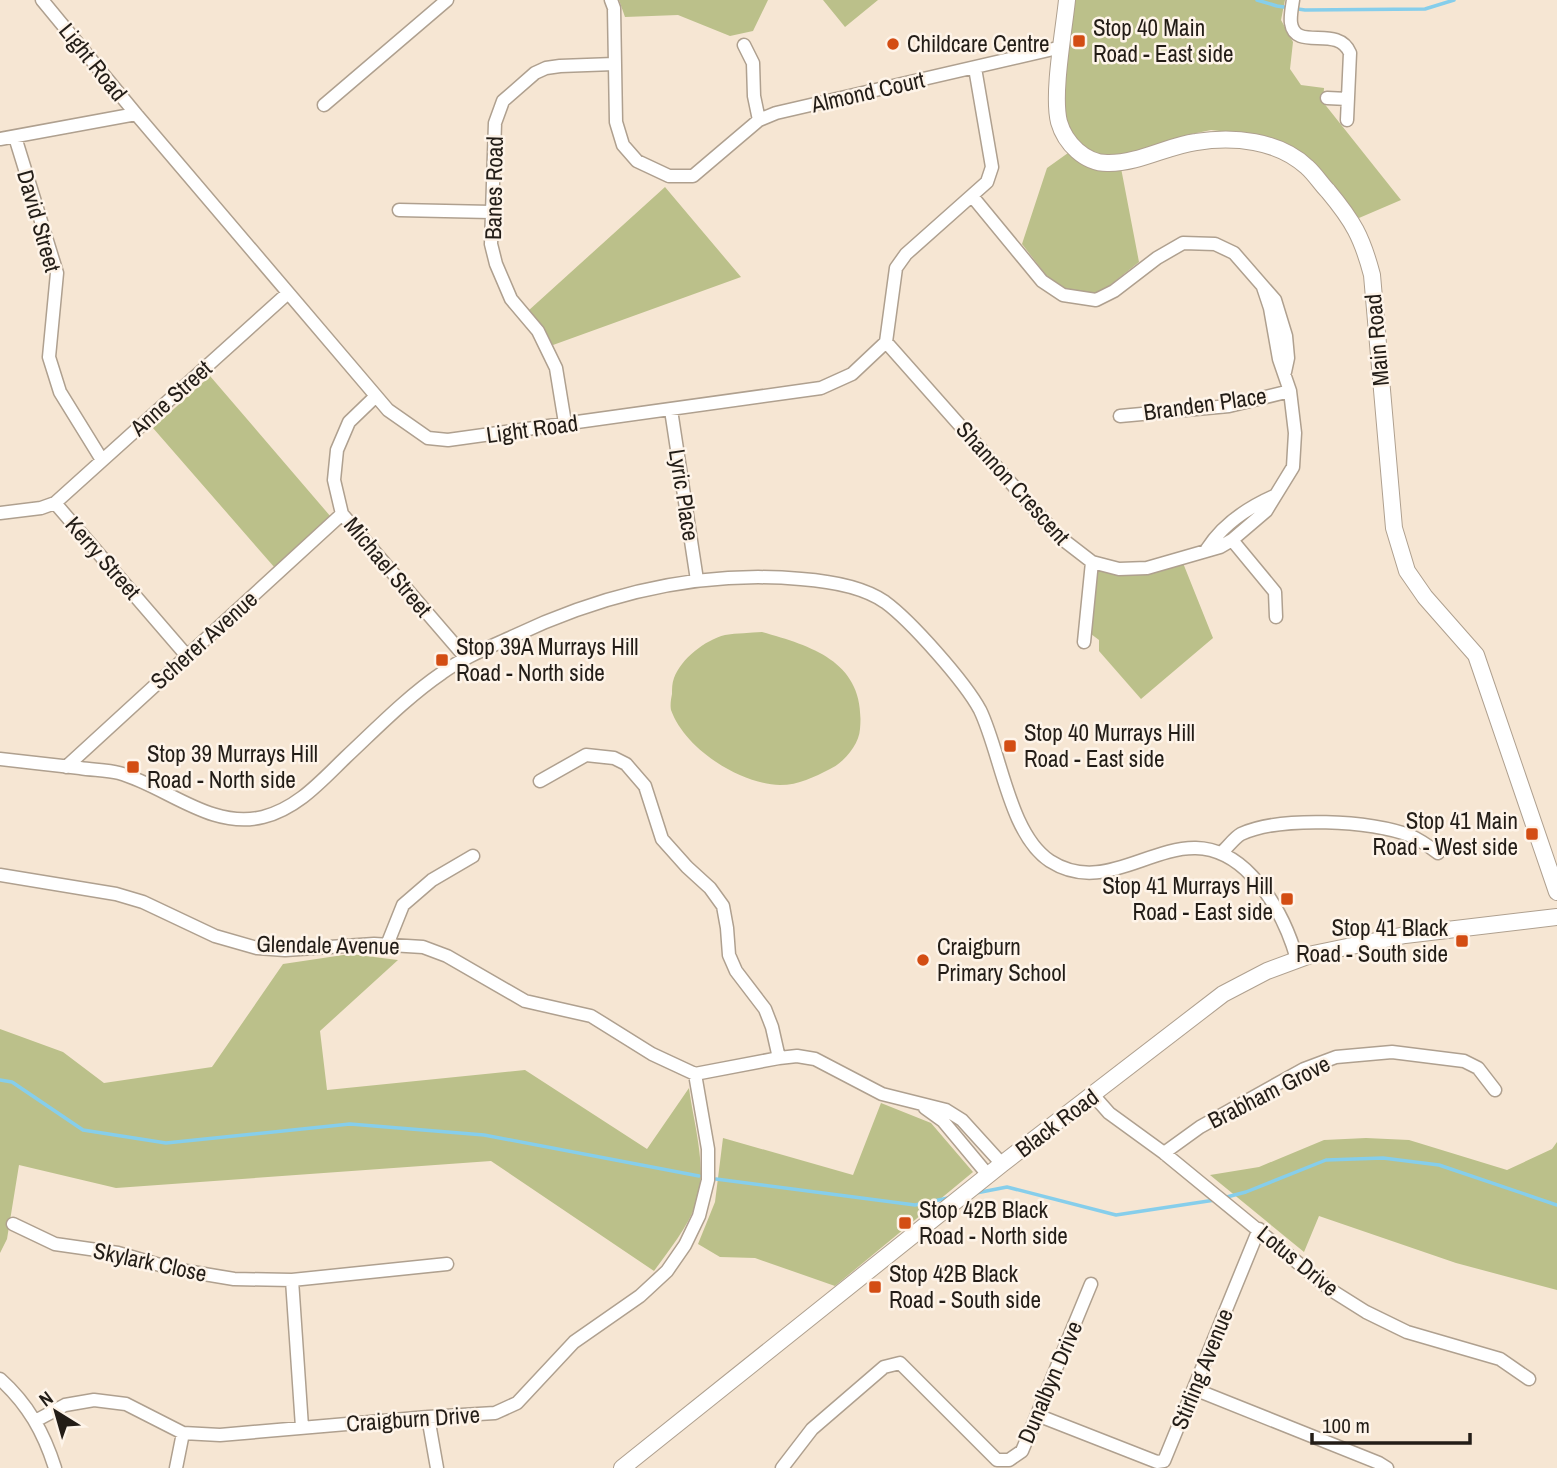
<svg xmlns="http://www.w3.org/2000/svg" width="1557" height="1468" viewBox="0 0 1557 1468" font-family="'Archivo Narrow',sans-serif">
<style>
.green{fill:#bbc08a}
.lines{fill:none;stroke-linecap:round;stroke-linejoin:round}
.stream{stroke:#86ceeb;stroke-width:3.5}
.street-casing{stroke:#afa08f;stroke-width:15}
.secondary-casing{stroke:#afa08f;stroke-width:18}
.street{stroke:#fff;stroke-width:12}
.secondary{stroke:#fff;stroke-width:16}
.poi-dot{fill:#d34d13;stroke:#fef4e9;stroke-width:2.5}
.labels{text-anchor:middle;stroke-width:5;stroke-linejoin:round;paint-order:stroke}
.poi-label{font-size:23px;fill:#231d17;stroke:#fef4e9;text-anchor:start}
.street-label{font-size:23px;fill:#231d17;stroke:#fef4e9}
</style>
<rect width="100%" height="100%" fill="#f6e6d3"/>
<!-- green -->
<path class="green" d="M619,0H768L753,31L730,36L678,15L625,17Z
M823,0H878L845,27Z
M1073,0H1285L1281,20L1293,42L1290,69L1301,85L1324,88L1323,102L1401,200L1359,218L1312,160L1264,136L1211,130L1187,135L1134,153L1105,157L1090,152L1076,138L1066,122L1063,103Z
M1068,153C1087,169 1097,170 1121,168L1139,262L1109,286L1096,293L1065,291L1049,279L1022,244L1047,168Z
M665,187L741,277L553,345L528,311Z
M210,376L331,517L275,568L153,428Z
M1183,563L1213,638L1141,699L1099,651V640L1091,634L1097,571L1138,575Z
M762,632C815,647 866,663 860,729C859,744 845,762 830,769C814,777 799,785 780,785C740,784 685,749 671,710C670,705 671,699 672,694C672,689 672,683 674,678C681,659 705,640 725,635C737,633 750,633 762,632Z
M350,954L398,960L320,1031L327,1090L525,1070L647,1149L689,1088C693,1120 708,1170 697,1202C687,1228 670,1249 654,1271L491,1161L116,1188L19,1165L7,1239L0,1253V1029L63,1052L104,1083L212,1067L283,964Z
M881,1103L931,1123L973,1172L835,1286L755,1258L720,1257L698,1244L715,1202L723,1138L853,1175Z
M1366,1138L1409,1140L1507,1170L1552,1149L1557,1142V1290L1456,1263L1319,1216L1304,1252L1210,1175L1259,1167L1324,1140Z"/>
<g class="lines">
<!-- stream -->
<path class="stream" d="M1257,0L1277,6L1305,10L1425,9L1454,0
M0,1080L12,1082L83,1130L166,1143L350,1124L484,1135L699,1176
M716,1179L915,1205L948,1198
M976,1193L1007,1187L1116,1215L1215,1200
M1223,1198L1246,1192L1326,1160L1383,1158L1439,1165L1557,1205"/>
<!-- street casing -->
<g class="street-casing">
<path id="street" d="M42,0L136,114L388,410L428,438L448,440L821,388L852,374L886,342L896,268L906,254L987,182L992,167L975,68
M611,0L614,8L616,122L623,145L637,161L669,176H693L759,120L776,113L1062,47
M1293,0C1292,7 1290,16 1291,23C1295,52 1338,24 1350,53L1347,120
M744,45L753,63L754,96L759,120
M1327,98L1348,99
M324,105L447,0
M15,137L57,273L49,357L60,392L102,460
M0,139L136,114
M972,196L1042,281L1063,295L1096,300L1114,291L1157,258L1183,243L1215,244L1234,253L1275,300L1286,336L1288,358L1285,372
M399,210L491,212
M886,342L1057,535L1092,562L1119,569L1147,568L1220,547L1232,540L1266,511L1293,467L1295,433L1290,391L1279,359L1270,308L1263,287
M376,396L349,422L337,450L334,480L342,514L466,658
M671,410L697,580
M1120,416L1229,406L1290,391
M565,423L556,368L538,331L511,299L496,264L491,244L495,123L503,101L535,73L546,68L560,66L614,64
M55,503L288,293
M0,513L41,508L55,503L187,656
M1232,540L1275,592L1276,617
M1207,549C1223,524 1247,508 1274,496
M1084,642L1092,562
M0,759C27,762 53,765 80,768C92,770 107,770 119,773C166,786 211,830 263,817C298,808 321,781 346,757C377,728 407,697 442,673C464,657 490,647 514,636C605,593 700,570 801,579C828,581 862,586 885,602C911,621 965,682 980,710C1001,753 1009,834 1050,861C1120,906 1181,801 1252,876C1275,900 1288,928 1297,959
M66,767L342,514
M540,781L586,755L614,758L626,764L645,786L662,839L687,867L710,888L723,906L727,928L729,955L736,971L765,1009L772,1027L779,1058
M1222,852C1228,847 1234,838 1241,834C1280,816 1372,820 1411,836C1420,840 1430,847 1438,853
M0,875L116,894L143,902L215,936L257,948L285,950L374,944L423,947L447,956L525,1001L591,1016L652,1054L695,1074L779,1058L797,1056L815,1059L882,1094L946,1110L962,1120L1002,1164
M387,945L403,905L432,880L473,856
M1094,1096L1109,1113L1164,1153L1331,1290L1366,1312L1407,1332L1500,1359L1529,1379
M925,1108L943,1121L988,1175
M1164,1153L1200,1127L1304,1069L1336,1057L1392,1052L1464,1061L1478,1068L1495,1090
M13,1224L55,1244L118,1253L174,1269L234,1279L292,1280L447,1264
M292,1280L302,1427
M0,1379C28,1404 44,1433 55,1468
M1194,1389L1379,1463L1387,1468
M1037,1415L1157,1462L1164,1461L1259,1229
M428,1417L437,1468
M37,1420L65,1405L94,1400L126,1404L183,1433L220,1435L428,1417L495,1413L517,1403L574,1342L640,1296L667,1271L685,1245L699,1216L708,1180V1149L695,1074
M176,1468L183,1433
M782,1468L812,1429L884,1367L900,1363L997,1460H1009L1022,1451L1091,1284"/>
</g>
<!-- secondary casing -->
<g class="secondary-casing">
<path id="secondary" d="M1067,0C1064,30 1052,94 1059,122C1065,143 1085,164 1109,163C1139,163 1167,146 1196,142C1233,136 1278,140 1307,167C1315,174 1321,184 1328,191C1353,221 1362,237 1372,275L1394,528L1407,571L1425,597L1476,655L1557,892
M622,1468L1002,1164L1223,994L1267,971L1313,954L1405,935L1557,917"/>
</g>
<!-- street -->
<use href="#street" class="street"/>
<!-- secondary -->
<use href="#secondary" class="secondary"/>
</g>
<!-- markers -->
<g class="poi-dot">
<rect x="1072" y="34" width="14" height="14" rx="3.5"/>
<circle cx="893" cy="44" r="7"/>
<rect x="435" y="653" width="14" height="14" rx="3.5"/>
<rect x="1003" y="739" width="14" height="14" rx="3.5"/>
<rect x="126" y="760" width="14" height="14" rx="3.5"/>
<rect x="1525" y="827" width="14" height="14" rx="3.5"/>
<rect x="1280" y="892" width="14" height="14" rx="3.5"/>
<rect x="1455" y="934" width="14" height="14" rx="3.5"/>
<circle cx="923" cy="960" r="7"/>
<rect x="898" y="1216" width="14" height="14" rx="3.5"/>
<rect x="868" y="1280" width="14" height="14" rx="3.5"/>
</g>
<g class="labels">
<!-- poi labels -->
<g class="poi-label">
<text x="1093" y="36">Stop 40 Main<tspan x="1093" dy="26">Road - East side</tspan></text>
<text x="907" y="52">Childcare Centre</text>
<text x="456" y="655">Stop 39A Murrays Hill<tspan x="456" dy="26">Road - North side</tspan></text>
<text x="1024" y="741">Stop 40 Murrays Hill<tspan x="1024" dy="26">Road - East side</tspan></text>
<text x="147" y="762">Stop 39 Murrays Hill<tspan x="147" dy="26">Road - North side</tspan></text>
<text x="1518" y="829" text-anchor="end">Stop 41 Main<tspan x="1518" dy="26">Road - West side</tspan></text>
<text x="1273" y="894" text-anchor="end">Stop 41 Murrays Hill<tspan x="1273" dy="26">Road - East side</tspan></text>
<text x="1448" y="936" text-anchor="end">Stop 41 Black<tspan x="1448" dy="26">Road - South side</tspan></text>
<text x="937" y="955">Craigburn<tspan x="937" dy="26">Primary School</tspan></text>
<text x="919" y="1218">Stop 42B Black<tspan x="919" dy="26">Road - North side</tspan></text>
<text x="889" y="1282">Stop 42B Black<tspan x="889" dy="26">Road - South side</tspan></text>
</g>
<!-- street labels -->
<g class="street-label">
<text transform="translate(93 62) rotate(51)" y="8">Light Road</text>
<text transform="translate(868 92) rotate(-13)" y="8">Almond Court</text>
<text transform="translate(494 188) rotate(-89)" y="8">Banes Road</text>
<text transform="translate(39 221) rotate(74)" y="8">David Street</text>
<text transform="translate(1377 340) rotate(-95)" y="8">Main Road</text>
<text transform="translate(171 398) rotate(-42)" y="8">Anne Street</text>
<text transform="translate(1205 404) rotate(-8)" y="8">Branden Place</text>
<text transform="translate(532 429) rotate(-8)" y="8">Light Road</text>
<text transform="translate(1013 483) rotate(48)" y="8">Shannon Crescent</text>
<text transform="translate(684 495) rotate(81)" y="8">Lyric Place</text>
<text transform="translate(103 558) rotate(49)" y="8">Kerry Street</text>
<text transform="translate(388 567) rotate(50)" y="8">Michael Street</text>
<text transform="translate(204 640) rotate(-42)" y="8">Scherer Avenue</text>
<text transform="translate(328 945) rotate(1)" y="8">Glendale Avenue</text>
<text transform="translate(1269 1092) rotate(-27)" y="8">Brabham Grove</text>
<text transform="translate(1057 1123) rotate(-37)" y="8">Black Road</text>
<text transform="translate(1298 1261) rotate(39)" y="8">Lotus Drive</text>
<text transform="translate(150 1262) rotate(12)" y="8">Skylark Close</text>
<text transform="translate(1202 1369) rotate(-68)" y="8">Stirling Avenue</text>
<text transform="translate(1050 1382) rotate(-67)" y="8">Dunalbyn Drive</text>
<text transform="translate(413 1419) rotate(-4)" y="8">Craigburn Drive</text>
</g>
</g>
<!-- north arrow -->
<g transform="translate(56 1412) rotate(323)" stroke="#fef4e9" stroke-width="5" paint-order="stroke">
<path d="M0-5L12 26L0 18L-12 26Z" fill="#231d17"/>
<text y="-10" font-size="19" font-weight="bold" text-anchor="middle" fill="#231d17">N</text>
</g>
<!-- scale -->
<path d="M1312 1433v10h158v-10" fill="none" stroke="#231d17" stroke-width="3.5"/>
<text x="1322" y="1433" font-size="21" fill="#231d17" stroke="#fef4e9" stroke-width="5" paint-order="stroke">100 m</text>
</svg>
